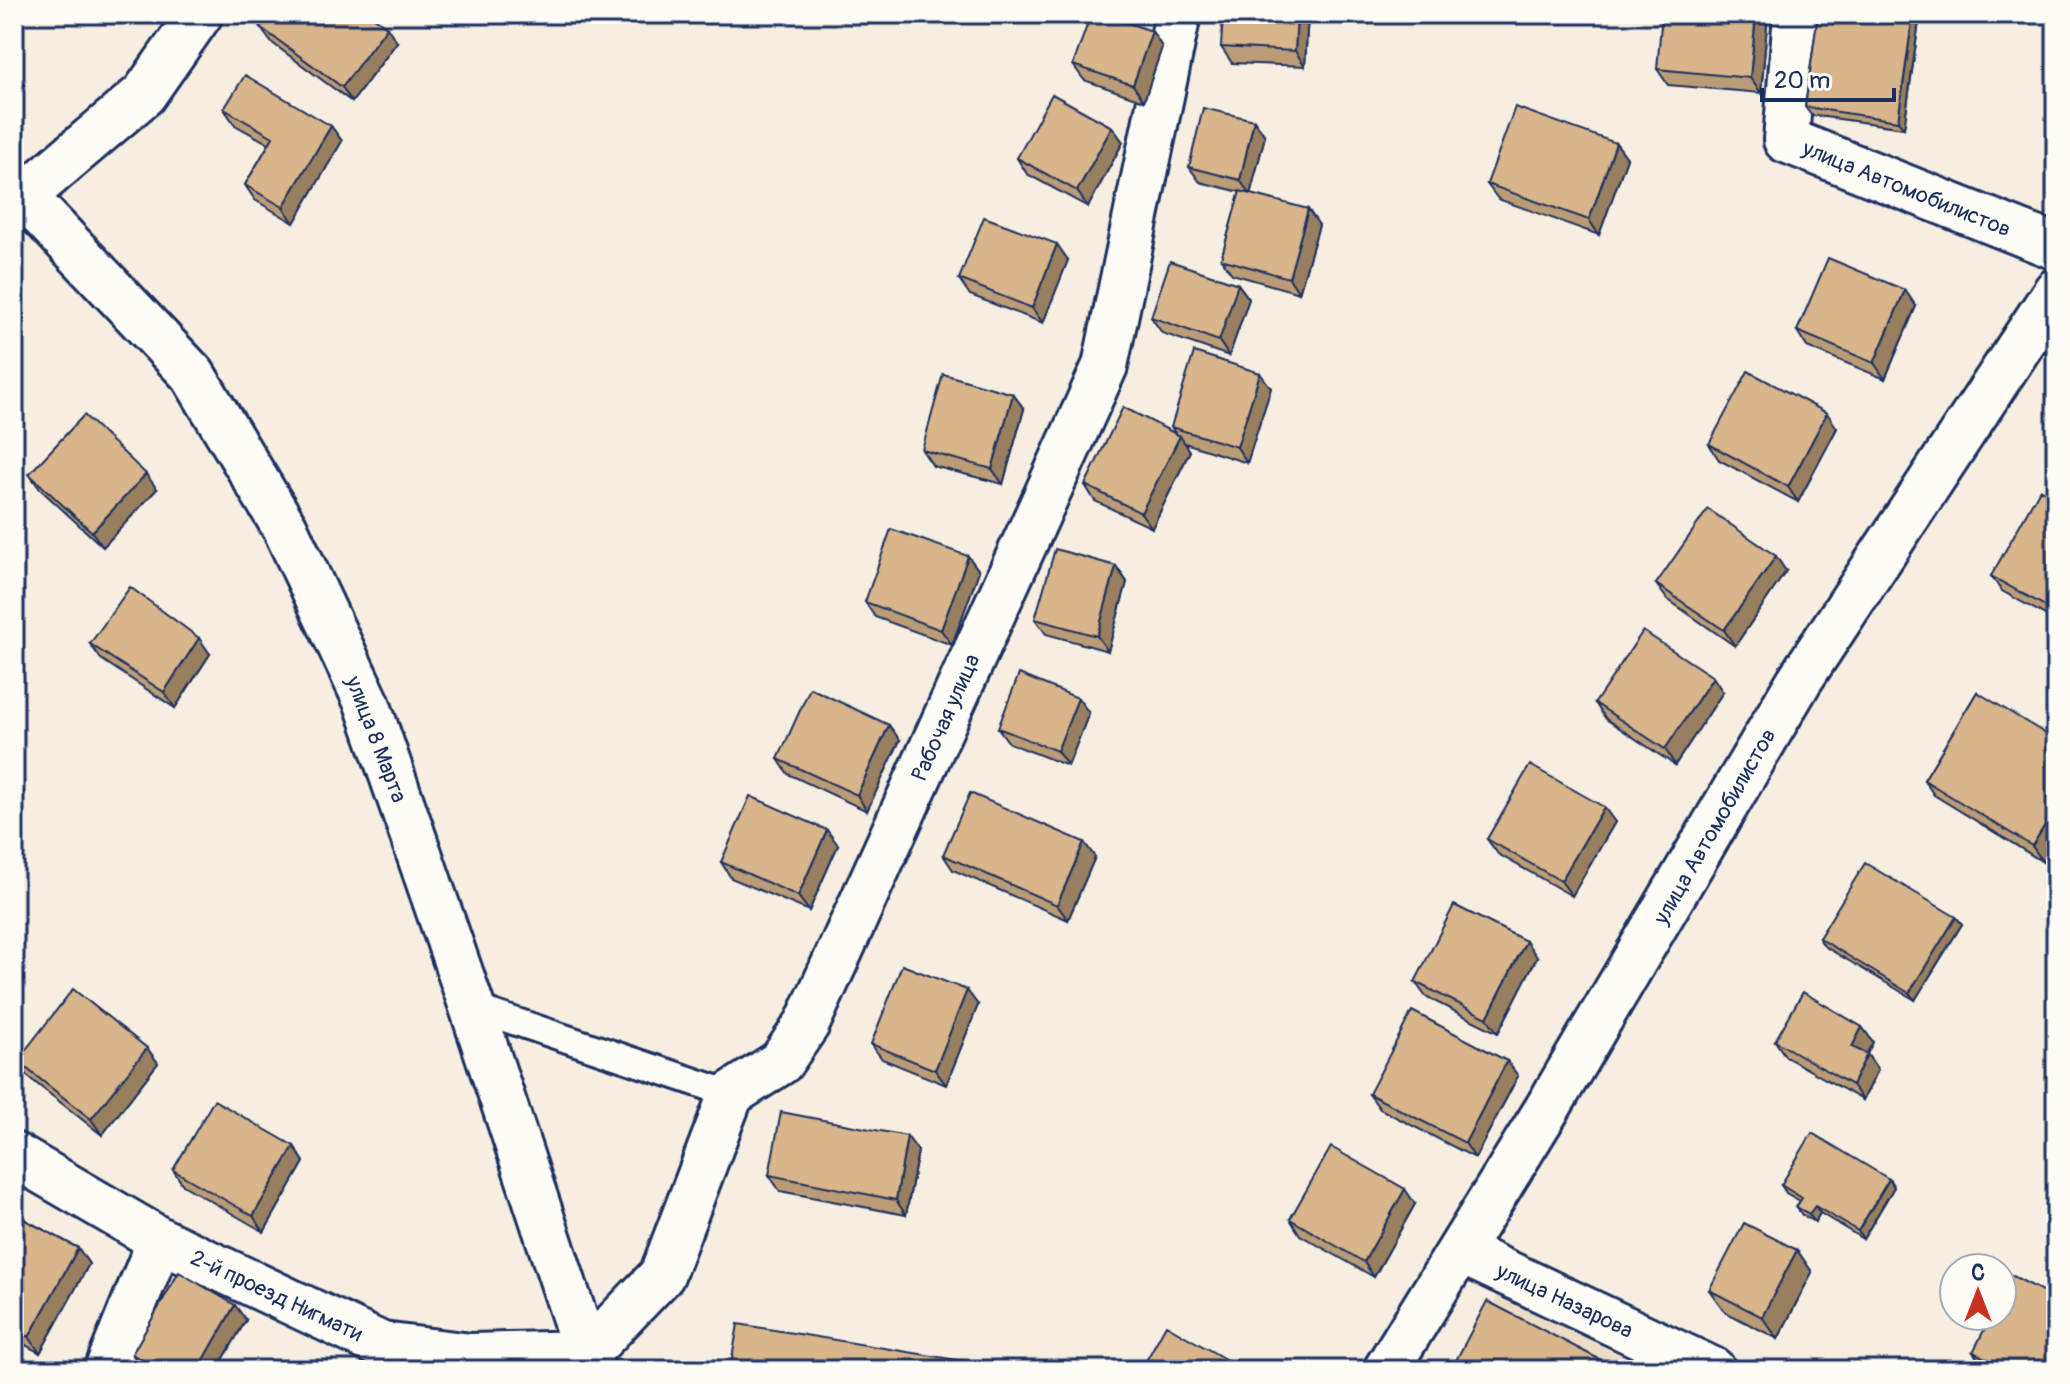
<svg xmlns="http://www.w3.org/2000/svg" width="2070" height="1384" viewBox="0 0 2070 1384" font-family="Pangolin,sans-serif">
<style>
.built{fill:#edddc7}
.lines{fill:none;stroke-linecap:round;stroke-linejoin:round}
.lane-casing{stroke:#1b2f5e;stroke-width:32}
.street-casing{stroke:#1b2f5e;stroke-width:50}
.secondary-casing{stroke:#1b2f5e;stroke-width:50}
.lane{stroke:#fdfcf7;stroke-width:26}
.street{stroke:#fdfcf7;stroke-width:44}
.secondary{stroke:#fdfcf7;stroke-width:44}
.wall{fill:#ba9c77;stroke:#1b2f5e;stroke-width:2}
.shaded-wall{fill:#977f61;stroke:#1b2f5e;stroke-width:2}
.building{fill:#d8b58a;stroke:#1b2f5e;stroke-width:2}
.labels{text-anchor:middle;stroke-width:8;stroke-linejoin:round;paint-order:stroke}
.street-label{font-size:22px;fill:#1b2f5e;stroke:#fdfcf7}
</style>
<rect width="100%" height="100%" fill="#f6eee1"/>
<filter id="ink" filterUnits="userSpaceOnUse"><feTurbulence type="fractalNoise" baseFrequency=".0125" numOctaves="2"/><feDisplacementMap in="SourceGraphic" scale="16" xChannelSelector="R" yChannelSelector="G"/><feConvolveMatrix kernelMatrix="1 2 1 2 8 2 1 2 1" color-interpolation-filters="sRGB"/></filter>
<g filter="url(#ink)">
<!-- built -->
<path class="built" d="M1500,1293L1648,1370H1453Z"/>
<g class="lines">
<!-- lane casing -->
<g class="lane-casing">
<path id="lane" d="M472,1007L731,1094"/>
</g>
<!-- street casing -->
<g class="street-casing">
<path id="street" d="M1796,14L1786,140L2056,247
M24,196L144,94L200,14
M14,1155L160,1240L382,1345L471,1356L587,1353L662,1275L731,1094L781,1062L807,1024L1105,366L1178,14
M1460,1251L1713,1370
M107,1370L160,1240
M1386,1370L1547,1109L1799,681L2056,291"/>
</g>
<!-- secondary casing -->
<g class="secondary-casing">
<path id="secondary" d="M14,190L24,196L193,375L285,528L367,703L472,1007L592,1370"/>
</g>
<!-- lane -->
<use href="#lane" class="lane"/>
<!-- street -->
<use href="#street" class="street"/>
<!-- secondary -->
<use href="#secondary" class="secondary"/>
</g>
<!-- wall -->
<path class="wall" d="M1308,14L1305,66L1232,63L1221,47Z
M1768,14L1761,93L1668,85L1657,69Z
M1818,14H1920L1904,128L1811,115L1805,107Z
M260,27L397,42L352,102L271,42Z
M1162,47L1144,101L1084,80L1073,65Z
M224,109L331,126L342,141L294,223L255,200L245,185L269,144L235,125Z
M1254,120L1265,136L1250,194L1319,225L1299,293L1232,274L1221,259L1240,192L1200,182L1189,167Z
M1112,127L1123,142L1088,207L1027,174L1017,158Z
M1616,143L1627,158L1599,235L1498,199L1487,184Z
M1068,260L1043,323L970,295L959,279Z
M1238,284L1249,299L1229,356L1162,333L1151,317Z
M1916,306L1885,379L1807,347L1797,331Z
M1271,388L1247,463L1185,443L1190,451L1152,528L1095,501L1085,485L1175,433L1171,427Z
M1013,394L1024,409L1003,484L933,466L922,450Z
M1837,428L1798,502L1719,460L1709,444Z
M29,474L157,489L103,547L40,489Z
M2056,498V621L2002,591L1991,576Z
M968,556L979,571L952,645L875,617L865,602Z
M1116,566L1127,582L1108,651L1046,634L1035,619Z
M1786,571L1735,646L1667,599L1656,584Z
M90,644L210,654L175,708L101,659Z
M1723,692L1675,765L1606,719L1595,703Z
M1977,692L2043,862L1934,795L1924,780Z
M1089,713L1068,766L1009,743L998,728Z
M900,740L867,811L788,774L778,759Z
M1615,822L1572,896L1498,854L1487,839Z
M838,845L809,911L731,878L721,862Z
M943,855L1095,857L1068,920L953,870Z
M1956,917L1962,924L1915,1000L1824,946L1819,938Z
M1537,957L1498,1033L1426,997L1415,982Z
M978,1005L946,1085L882,1059L871,1044Z
M1862,1027L1873,1042L1867,1054L1878,1070L1863,1100L1786,1057L1775,1041Z
M147,1048L158,1063L102,1135L27,1076L17,1061Z
M1507,1061L1518,1076L1475,1158L1380,1109L1369,1094Z
M294,1146L304,1162L264,1232L183,1185L173,1170Z
M918,1151L906,1215L780,1191L769,1175Z
M1889,1179L1894,1187L1863,1239L1820,1213L1815,1222L1802,1215L1796,1207L1800,1201L1786,1193L1781,1185Z
M1415,1204L1374,1277L1300,1235L1290,1219Z
M14,1214L78,1248L89,1264L40,1353L14,1339Z
M1797,1250L1812,1272L1778,1339L1725,1312L1709,1290Z
M246,1320L217,1370H143L132,1354Z
M1973,1352L2056,1370H1989L1984,1367Z"/>
<!-- shaded-wall -->
<path class="shaded-wall" d="M1297,14H1308L1305,66L1295,51Z
M1756,14H1768L1761,93L1750,78Z
M1913,14H1920L1904,128L1898,121Z
M387,27L397,42L352,102L342,87Z
M1152,31L1162,47L1144,101L1133,85Z
M1254,120L1265,136L1250,195L1240,180Z
M331,126L342,141L294,223L283,207Z
M1112,127L1123,142L1088,207L1077,191Z
M1616,143L1627,158L1599,235L1589,220Z
M1308,209L1319,225L1299,293L1289,278Z
M1057,244L1068,260L1043,323L1032,308Z
M1238,284L1249,299L1229,356L1219,341Z
M1905,290L1916,306L1885,379L1874,363Z
M1260,373L1271,388L1247,463L1237,447Z
M1013,394L1024,409L1003,484L992,469Z
M1827,413L1837,428L1798,502L1788,487Z
M1180,436L1190,451L1152,528L1141,513Z
M146,474L157,489L103,547L92,532Z
M968,556L979,571L952,645L941,630Z
M1776,556L1786,571L1735,646L1724,630Z
M1116,566L1127,582L1108,651L1097,636Z
M199,638L210,654L175,708L164,692Z
M1713,677L1723,692L1675,765L1665,749Z
M1078,698L1089,713L1068,766L1057,751Z
M889,725L900,740L867,811L857,795Z
M1604,807L1615,822L1572,896L1561,881Z
M2056,807V840L2043,862L2032,846Z
M827,830L838,845L809,911L798,896Z
M1084,842L1095,857L1068,920L1057,905Z
M1956,917L1962,924L1915,1000L1909,993Z
M1526,941L1537,957L1498,1033L1487,1018Z
M967,990L978,1005L946,1085L935,1070Z
M1862,1027L1873,1042L1862,1062L1852,1047Z
M147,1048L158,1063L102,1135L91,1119Z
M1867,1054L1878,1070L1863,1100L1852,1085Z
M1507,1061L1518,1076L1475,1158L1465,1143Z
M907,1136L918,1151L906,1215L896,1200Z
M294,1146L304,1162L264,1232L253,1216Z
M1889,1179L1894,1187L1863,1239L1858,1231Z
M1405,1189L1415,1204L1374,1277L1364,1262Z
M1815,1206L1820,1213L1815,1222L1809,1214Z
M78,1248L89,1264L40,1353L29,1337Z
M1797,1250L1812,1272L1778,1339L1762,1317Z
M235,1305L246,1320L217,1370H198Z
M2056,1353V1370H2048Z
M963,1361L968,1369V1370H961Z"/>
<!-- building -->
<path class="building" d="M270,14H369L387,27L342,87L260,27Z
M1091,14H1101L1152,31L1133,85L1073,65Z
M1223,14H1297L1295,51L1221,47Z
M1662,14H1756L1750,78L1657,69Z
M1818,14H1913L1898,121L1805,107Z
M245,75L331,126L283,207L245,185L273,137L224,109Z
M1052,94L1112,127L1077,191L1017,158Z
M1515,107L1616,143L1589,220L1487,184Z
M1203,108L1254,120L1240,180L1189,167Z
M1240,191L1308,209L1289,278L1221,259Z
M984,217L1057,244L1032,308L959,279Z
M1828,258L1905,290L1874,363L1797,331Z
M1170,261L1238,284L1219,341L1151,317Z
M1194,352L1260,373L1237,447L1171,427Z
M1748,371L1827,413L1788,487L1709,444Z
M943,374L1013,394L992,469L922,450Z
M1123,407L1180,436L1141,513L1085,485Z
M84,415L146,474L92,532L29,474Z
M2040,489L2056,498V612L1991,576Z
M1708,509L1776,556L1724,630L1656,584Z
M891,529L968,556L941,630L865,602Z
M1055,549L1116,566L1097,636L1035,619Z
M130,587L199,638L164,692L90,644Z
M1643,631L1713,677L1665,749L1595,703Z
M1019,674L1078,698L1057,751L998,728Z
M810,688L889,725L857,795L778,759Z
M1977,692L2056,740V807L2032,846L1924,780Z
M1530,765L1604,807L1561,881L1487,839Z
M970,793L1084,842L1057,905L943,855Z
M750,796L827,830L798,896L721,862Z
M1865,863L1956,917L1909,993L1819,938Z
M1454,905L1526,941L1487,1018L1415,982Z
M902,965L967,990L935,1070L871,1044Z
M73,989L147,1048L91,1119L17,1061Z
M1803,992L1862,1027L1852,1047L1867,1054L1852,1085L1775,1041Z
M1412,1011L1507,1061L1465,1143L1369,1094Z
M214,1100L294,1146L253,1216L173,1170Z
M781,1112L907,1136L896,1200L769,1175Z
M1812,1133L1889,1179L1858,1231L1815,1206L1809,1214L1796,1207L1802,1198L1781,1185Z
M1331,1147L1405,1189L1364,1262L1290,1219Z
M14,1214L78,1248L29,1337L14,1329Z
M1744,1223L1797,1250L1762,1317L1709,1290Z
M179,1272L235,1305L198,1370H160L132,1354Z
M2011,1275L2056,1298V1353L2048,1370H2009L1973,1352L1991,1316H2002V1294Z
M1487,1301L1620,1370H1451Z
M738,1324L963,1361L961,1370H730Z
M1166,1325L1244,1370H1141Z"/>
</g>
<g class="labels">
<!-- street labels -->
<g class="street-label">
<text transform="translate(1907 188) rotate(22)" y="8">улица Автомобилистов</text>
<text transform="translate(945 717) rotate(-66)" y="8">Рабочая улица</text>
<text transform="translate(377 739) rotate(69)" y="8">улица 8 Марта</text>
<text transform="translate(1714 826) rotate(-60)" y="8">улица Автомобилистов</text>
<text transform="translate(277 1295) rotate(25)" y="8">2-й проезд Нигмати</text>
<text transform="translate(1565 1300) rotate(25)" y="8">улица Назарова</text>
</g>
</g>
<!-- margin -->
<rect width="2070" height="1384" fill="none" stroke="#fdfcf7" stroke-width="48"/>
<rect x="24" y="24" width="2022" height="1336" fill="none" stroke="#1b2f5e" stroke-width="3" filter="url(#ink)"/>
<!-- north arrow -->
<g transform="translate(1978 1292)"><circle r="38" fill="#fdfcf7" stroke="#a3aaba" stroke-width="2"/>
<path d="M0-6L14 30L0 20L-14 30Z" fill="#c8321e"/>
<text y="-12" font-size="22" font-weight="bold" text-anchor="middle" fill="#1b2f5e">С</text>
</g>
<!-- scale -->
<path d="M1762 88v12h132v-12" fill="none" stroke="#1b2f5e" stroke-width="4"/>
<text x="1774" y="88" font-size="24" fill="#1b2f5e" stroke="#fdfcf7" stroke-width="6" paint-order="stroke">20 m</text>
</svg>
